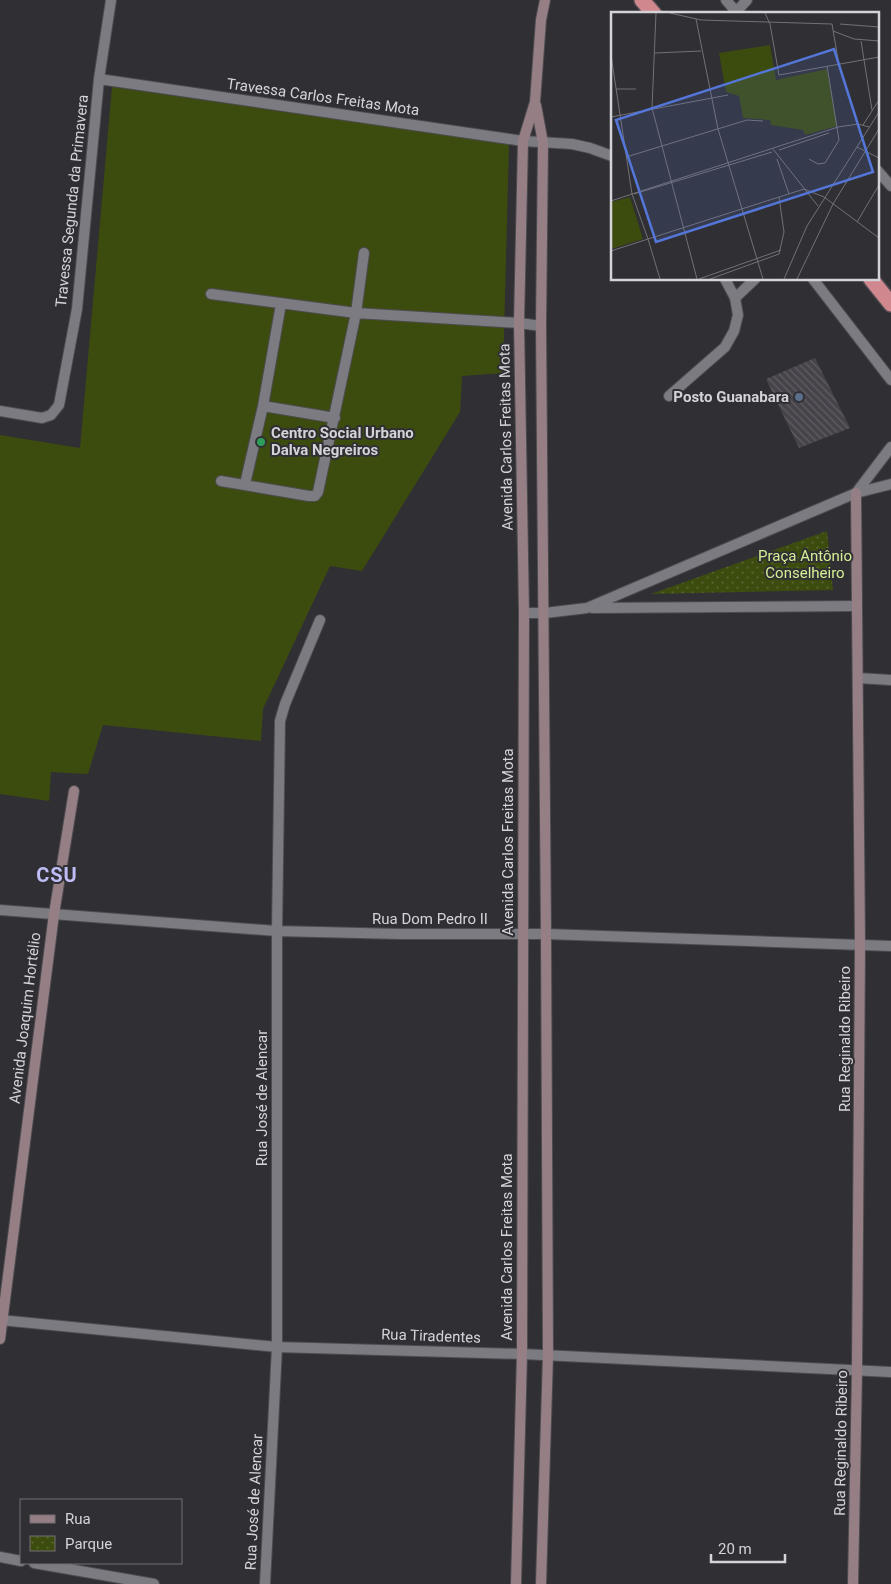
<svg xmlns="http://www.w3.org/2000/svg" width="891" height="1584" viewBox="0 0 891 1584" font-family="Roboto,sans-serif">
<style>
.grass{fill:#3c4c0f}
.park{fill:url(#park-dots)}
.building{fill:url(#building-back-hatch)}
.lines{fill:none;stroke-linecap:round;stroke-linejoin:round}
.lane-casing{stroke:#4d4c50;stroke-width:12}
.street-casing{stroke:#4d4c50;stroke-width:12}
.secondary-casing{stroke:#4d4c50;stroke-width:12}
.highway-casing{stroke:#4d4c50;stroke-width:18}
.lane{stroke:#7c7b81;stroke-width:10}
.street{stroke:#7c7b81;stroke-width:10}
.secondary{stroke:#957f85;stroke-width:10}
.highway{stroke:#d0878e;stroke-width:15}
.service-dot{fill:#5c6f8a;stroke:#302f34;stroke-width:2}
.leisure-dot{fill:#2e9e5b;stroke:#302f34;stroke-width:2}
.labels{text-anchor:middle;stroke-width:4;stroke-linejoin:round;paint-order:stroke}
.street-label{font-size:15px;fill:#d4d3d7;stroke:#302f34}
.poi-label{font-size:15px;font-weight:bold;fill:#d4d3d7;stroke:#302f34;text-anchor:end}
.park-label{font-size:15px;fill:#d3ef95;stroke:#302f34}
.district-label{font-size:20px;font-weight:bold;letter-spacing:1px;fill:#bebdf6;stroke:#302f34}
.inset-road{fill:none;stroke:#727175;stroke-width:1}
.view{fill:#5476d8;fill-opacity:0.15;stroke:#5476d8;stroke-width:2.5}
.inset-edge{fill:none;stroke:#d4d3d7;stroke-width:2.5}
</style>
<defs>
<pattern id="park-dots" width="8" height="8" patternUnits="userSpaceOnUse" patternTransform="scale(1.25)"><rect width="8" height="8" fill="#3c4c0f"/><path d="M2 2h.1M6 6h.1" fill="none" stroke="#576531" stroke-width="1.8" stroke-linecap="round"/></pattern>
<pattern id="building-back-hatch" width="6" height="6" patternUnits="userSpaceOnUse" patternTransform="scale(1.25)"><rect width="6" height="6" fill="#46444a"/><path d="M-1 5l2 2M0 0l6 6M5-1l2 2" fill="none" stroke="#605e63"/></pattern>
</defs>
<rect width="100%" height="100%" fill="#302f34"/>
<!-- grass -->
<path class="grass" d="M112,87L509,144L503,373L462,376L460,412L362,571L330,566L263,709L261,741L103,725L88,774L51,772L49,801L0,794V435L80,448Z"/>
<!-- park -->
<path class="park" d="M827,531L833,590L651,594Z"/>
<!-- building -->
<path class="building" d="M815,358L850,428L799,448L766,379Z"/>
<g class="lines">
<!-- lane casing -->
<g class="lane-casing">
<path id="lane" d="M813,279L891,380
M211,294L356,313L519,323L541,326
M735,298L755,279
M263,406L335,418
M221,481L309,496H315L318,492L356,313L364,253
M245,484L263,406L281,304"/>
</g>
<!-- street casing -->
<g class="street-casing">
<path id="street" d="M726,0L738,14
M734,14L747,0
M99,79L523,141L572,144L590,148L612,156
M877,170L891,186
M669,396L725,347L734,331L738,315L735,298L725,279
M0,411L42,418L51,415L59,405L77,309L99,79L111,0
M856,493L891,447
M592,608L856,606
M524,613H545L587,608L856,493L891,484
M858,678L891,680
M0,910L277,931L400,934H546L891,946
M0,1320L277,1347L522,1354L891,1372
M0,1557L21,1561
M34,1563L154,1584
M265,1584L277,1347V931L280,721L285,704L320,620"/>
</g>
<!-- secondary casing -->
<g class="secondary-casing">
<path id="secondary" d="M536,105L543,143L541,326L546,934L548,1355L541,1584
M0,1339L54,914L74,791
M516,1584L522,1354L524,613L519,323L523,141L535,102L541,20L545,0
M853,1584L857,1371L860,945L856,493"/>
</g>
<!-- highway casing -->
<g class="highway-casing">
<path id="highway" d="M642,0L654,14
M871,279L891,304"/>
</g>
<!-- lane -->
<use href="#lane" class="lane"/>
<!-- street -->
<use href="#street" class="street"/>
<!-- secondary -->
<use href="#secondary" class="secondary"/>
<!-- highway -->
<use href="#highway" class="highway"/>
</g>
<!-- markers -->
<circle class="service-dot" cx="799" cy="397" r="5"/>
<circle class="leisure-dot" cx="261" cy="442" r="5"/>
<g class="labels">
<!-- street labels -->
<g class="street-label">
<text transform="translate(323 97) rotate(8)" y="5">Travessa Carlos Freitas Mota</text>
<text transform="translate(72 201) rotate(-84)" y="5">Travessa Segunda da Primavera</text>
<text transform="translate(506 437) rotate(-91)" y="5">Avenida Carlos Freitas Mota</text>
<text transform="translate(508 842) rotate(-90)" y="5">Avenida Carlos Freitas Mota</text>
<text x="430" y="924">Rua Dom Pedro II</text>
<text transform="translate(25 1018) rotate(-83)" y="5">Avenida Joaquim Hortélio</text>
<text transform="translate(845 1039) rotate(-90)" y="5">Rua Reginaldo Ribeiro</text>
<text transform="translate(262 1098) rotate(-90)" y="5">Rua José de Alencar</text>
<text transform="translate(507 1247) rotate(-90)" y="5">Avenida Carlos Freitas Mota</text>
<text transform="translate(431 1336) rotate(2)" y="5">Rua Tiradentes</text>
<text transform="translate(841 1443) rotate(-89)" y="5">Rua Reginaldo Ribeiro</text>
<text transform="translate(254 1502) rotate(-87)" y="5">Rua José de Alencar</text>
</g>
<!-- poi labels -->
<g class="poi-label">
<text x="789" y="402">Posto Guanabara</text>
<text x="271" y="438" text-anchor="start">Centro Social Urbano<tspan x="271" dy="17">Dalva Negreiros</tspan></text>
</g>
<!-- park labels -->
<g class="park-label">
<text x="805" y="561">Praça Antônio<tspan x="805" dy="17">Conselheiro</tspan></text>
</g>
<!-- district labels -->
<g class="district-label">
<text x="57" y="882">CSU</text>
</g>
</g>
<!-- overview -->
<g transform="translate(611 12)">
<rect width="268" height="268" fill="#302f34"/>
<path d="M159,33L165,68L216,57L226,114L194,123L192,118L160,113L159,108L132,106L128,84L115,80L108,41Z" fill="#3c4c0f"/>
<path d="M19,185L32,227L0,237V190Z" fill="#3c4c0f"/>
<path class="inset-road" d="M45,1L41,96L86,267M59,1L90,8L221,12L228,53M154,1L159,12L168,63L268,45M85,7L107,117L152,267M229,12L268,15M222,19L243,27L268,29M250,29L261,98M44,41L90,39M0,43L21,182M5,77H25M0,105L117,83M252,113L268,88M246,135L268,146M162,137L207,194M168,138L218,121M15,145L136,108L152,109M166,147L178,182M198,147L207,152L214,151L228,128L216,54M193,177L213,185L268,226M21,182L227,115L247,112L258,115M23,182L161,140M0,189L21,182L37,227L0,239M246,210L268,173M37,227L193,177M37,227L49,267M88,267L170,238M99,267L168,242L173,220L168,185M173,267L196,214L268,100M186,267L222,192L268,117"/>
<path class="view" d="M223,37L262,160L45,230L5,108Z"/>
<rect width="268" height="268" class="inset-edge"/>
</g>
<!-- legend -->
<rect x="20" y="1499" width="162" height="65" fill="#302f34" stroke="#727175"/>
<rect x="30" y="1515" width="25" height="8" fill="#957f85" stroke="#727175"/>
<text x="65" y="1524" font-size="15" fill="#d4d3d7">Rua</text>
<rect x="30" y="1536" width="25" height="15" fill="url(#park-dots)" stroke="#727175"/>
<text x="65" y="1549" font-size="15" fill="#d4d3d7">Parque</text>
<!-- scale -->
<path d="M711 1554v8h74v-8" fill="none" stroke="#d4d3d7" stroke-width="2.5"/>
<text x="718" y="1554" font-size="15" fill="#d4d3d7" stroke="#302f34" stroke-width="4" paint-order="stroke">20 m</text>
</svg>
